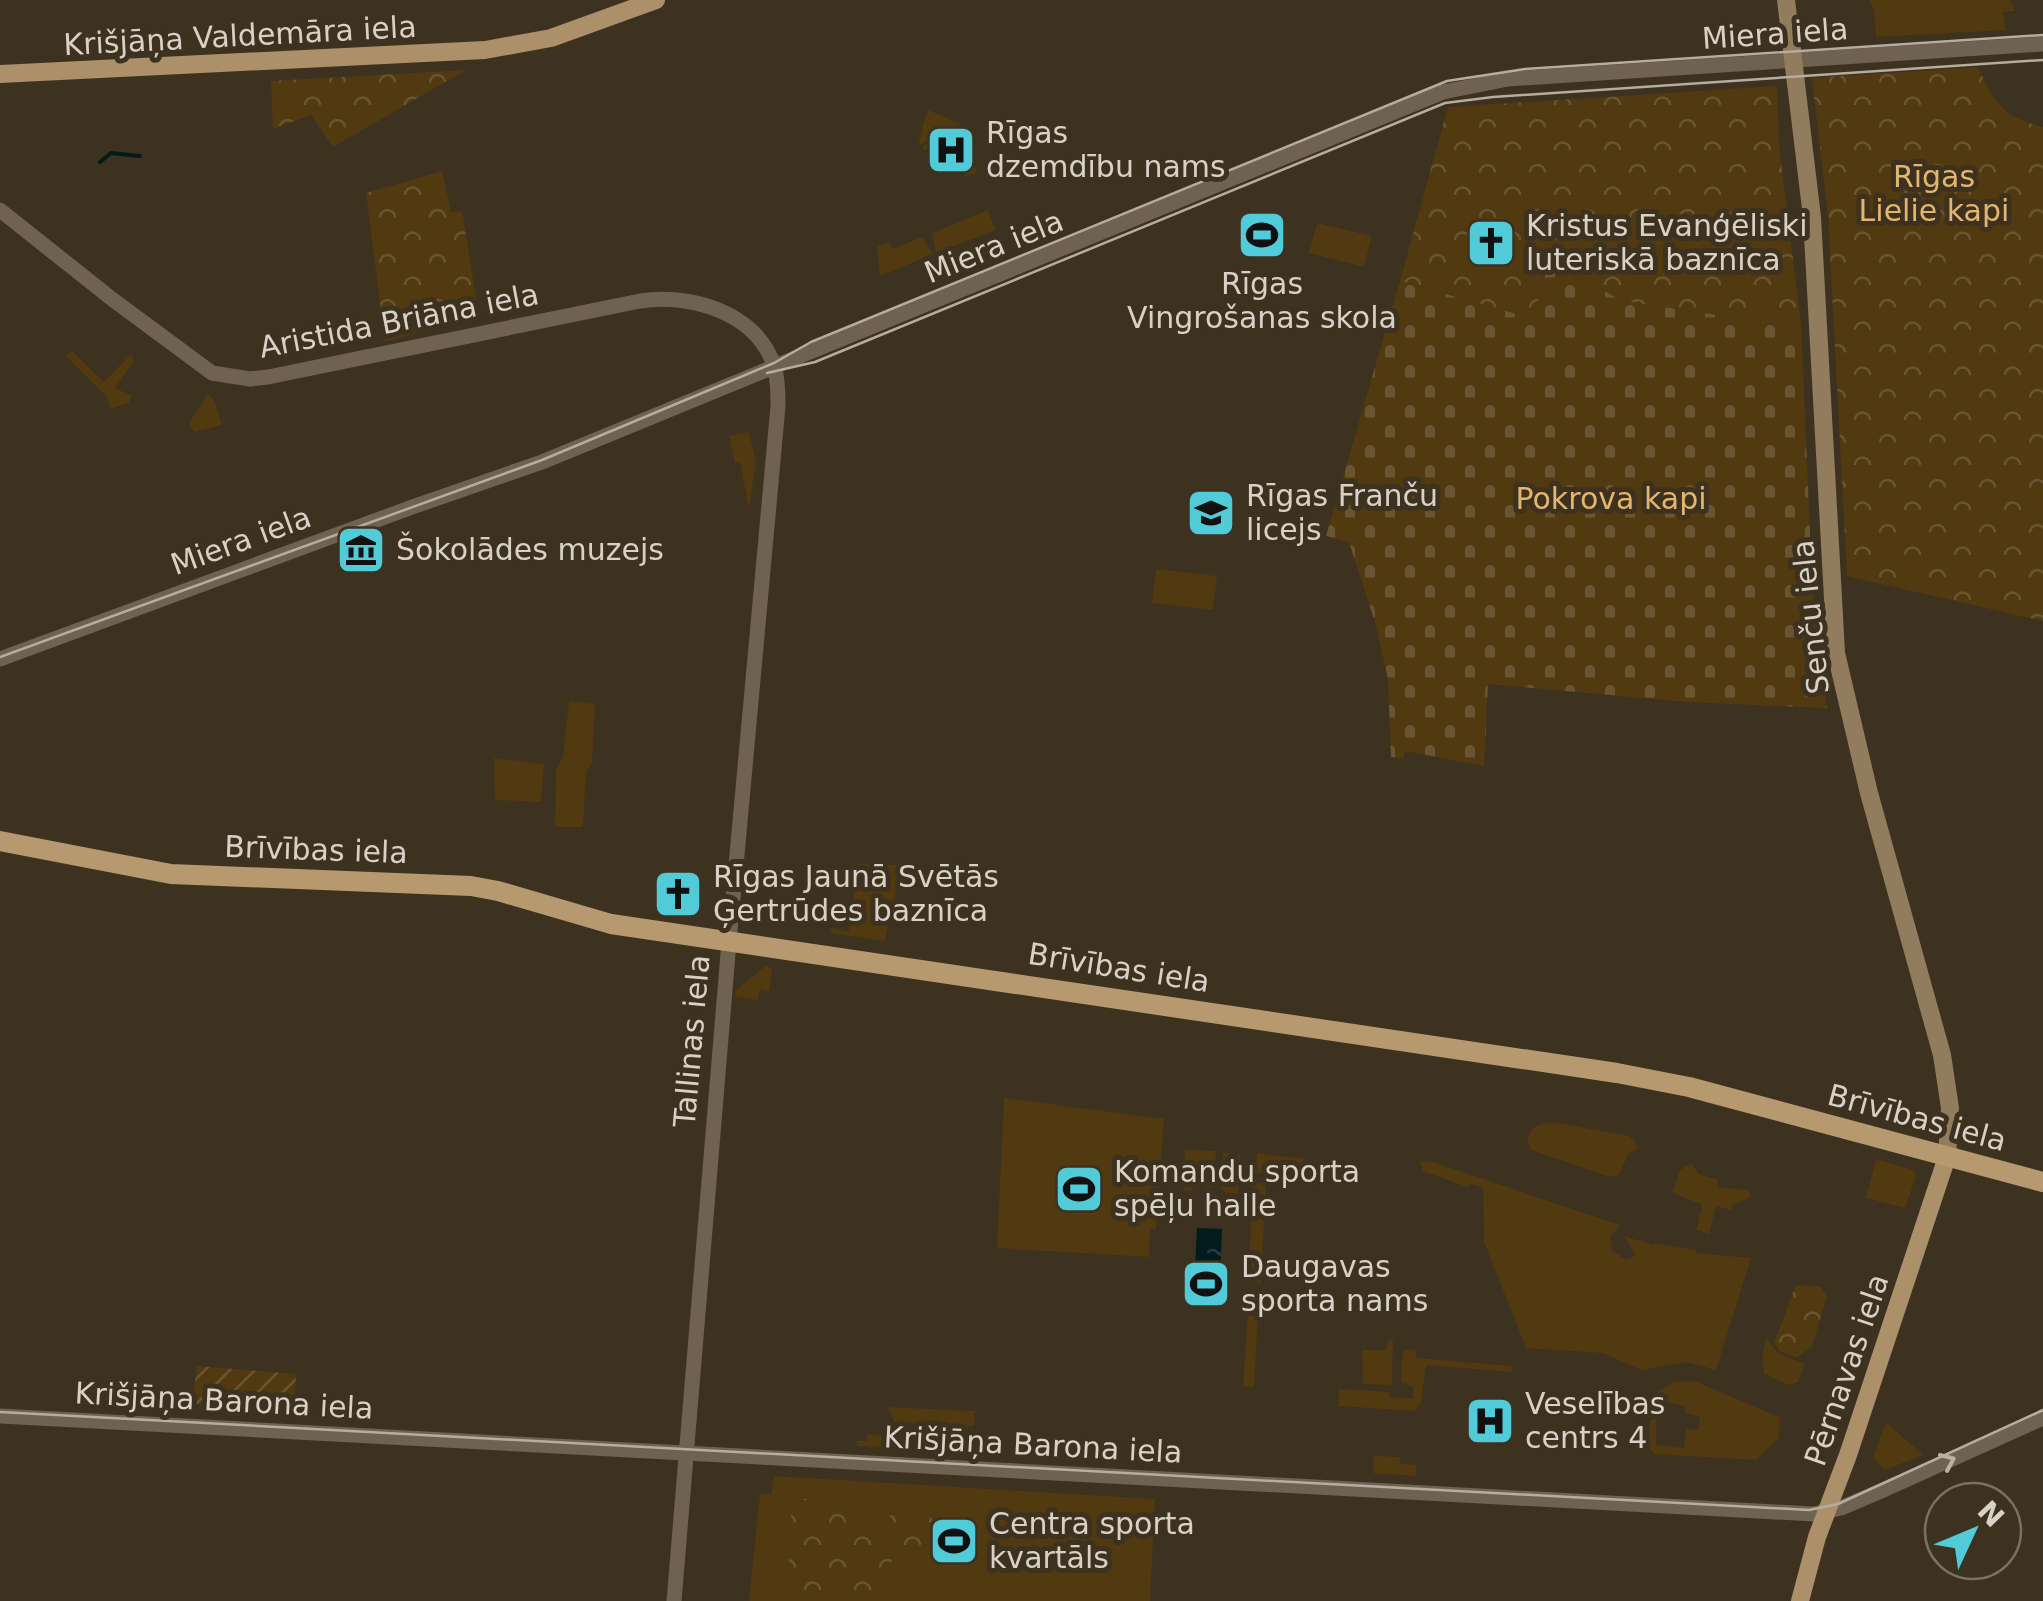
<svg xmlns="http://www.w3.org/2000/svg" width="2043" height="1601" viewBox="0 0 2043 1601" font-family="'DejaVu Sans',sans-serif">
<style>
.grass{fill:#513910}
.forest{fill:url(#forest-crowns)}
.cemetery{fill:url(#cemetery-stones)}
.garden{fill:url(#garden-furrows)}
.water{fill:url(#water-ripples)}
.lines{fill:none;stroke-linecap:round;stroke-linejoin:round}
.stream{stroke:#041b1d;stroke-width:4}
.tertiary{stroke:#706250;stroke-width:15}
.secondary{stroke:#917c5e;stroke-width:18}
.primary{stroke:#ab9069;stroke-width:18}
.trunk{stroke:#b6996e;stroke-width:20}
.tram{stroke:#b6ada0;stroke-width:2.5}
.oneway{stroke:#bab0a3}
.labels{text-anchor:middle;stroke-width:10;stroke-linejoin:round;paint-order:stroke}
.street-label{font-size:30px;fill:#d9d1c6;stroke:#3d311f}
.poi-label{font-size:30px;fill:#d9d1c6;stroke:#3d311f;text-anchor:start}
.park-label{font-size:30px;fill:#e4b56f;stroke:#3d311f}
</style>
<defs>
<pattern id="forest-crowns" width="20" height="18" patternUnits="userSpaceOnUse" patternTransform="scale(2.5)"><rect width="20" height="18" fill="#513910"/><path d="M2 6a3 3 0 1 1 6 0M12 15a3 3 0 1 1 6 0" fill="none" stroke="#695531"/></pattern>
<pattern id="cemetery-stones" width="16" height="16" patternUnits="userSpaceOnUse" patternTransform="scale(2.5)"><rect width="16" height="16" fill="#513910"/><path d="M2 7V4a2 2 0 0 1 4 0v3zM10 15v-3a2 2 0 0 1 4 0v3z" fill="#695531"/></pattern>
<pattern id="garden-furrows" width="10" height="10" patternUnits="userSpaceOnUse" patternTransform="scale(2.5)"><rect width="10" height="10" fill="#513910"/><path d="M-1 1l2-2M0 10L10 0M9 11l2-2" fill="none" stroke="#695531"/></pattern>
<pattern id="water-ripples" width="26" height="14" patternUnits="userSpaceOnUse" patternTransform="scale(2.5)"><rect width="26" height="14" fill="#041b1d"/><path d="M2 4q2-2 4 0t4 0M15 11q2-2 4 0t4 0" fill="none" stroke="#283b3c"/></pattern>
</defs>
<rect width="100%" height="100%" fill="#3d311f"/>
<!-- grass -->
<path class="grass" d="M1869,0H2010L2015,11L2003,12L2006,30L1876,37L1874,11Z
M928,110L961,124L919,145C918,143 925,117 928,110Z
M959,127L977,172L965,177L954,156L923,149V146Z
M988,210L996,230L936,253L932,233Z
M1317,223L1372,236L1364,267L1309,253Z
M922,237L933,254L880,276L877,246L889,243L893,249Z
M72,351L104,382L130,355L135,360L115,388L131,395L129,403L110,409L107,397L66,356Z
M208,394L214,399L222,425L194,432L189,423Z
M749,432L756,462L749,509L740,462L735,463L729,436Z
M1156,569L1217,576L1213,610L1152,603Z
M569,701L595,704L592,763L586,772L583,827H555L556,769L563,757Z
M494,758L544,764L541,802L495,800Z
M858,864L898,865L893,917H890L885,941L830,933L831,928L849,931Z
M766,966L772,968L769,991L760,989L758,1000L735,997L736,990Z
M1004,1098L1164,1119L1159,1189L1166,1190V1203H1158L1156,1229H1150L1149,1257L997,1248Z
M1553,1122L1629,1136L1636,1142L1637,1150L1629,1153L1619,1175L1610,1177L1531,1150L1527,1140C1532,1126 1539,1123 1553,1122Z
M1185,1150L1216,1151L1213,1188L1195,1186L1190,1191L1183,1190Z
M1223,1152L1240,1155L1238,1193H1226L1222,1188Z
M1257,1153L1350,1165L1352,1172L1350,1176L1345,1170L1268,1160L1266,1173H1255Z
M1876,1159L1914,1170L1916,1177L1905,1208L1866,1198Z
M1420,1161L1433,1162L1620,1225L1610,1237L1612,1250L1626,1260L1636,1255L1624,1236L1653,1245L1655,1243L1696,1250V1253L1751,1258L1716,1370L1686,1362L1642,1370L1603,1353L1526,1348L1484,1242L1483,1188L1472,1184L1467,1187L1423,1171Z
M1691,1163L1699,1174L1718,1180L1717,1187L1749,1190L1750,1198L1732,1205V1210L1716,1206L1709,1234L1696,1230L1699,1220L1696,1216L1699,1217L1703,1205L1672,1193L1680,1170Z
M1253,1183H1266L1261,1283L1248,1281Z
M1249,1296L1259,1297L1254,1388L1243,1386Z
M1766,1338L1778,1353L1805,1364L1798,1382L1789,1385L1764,1374L1762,1355Z
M1393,1340L1392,1385L1363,1384L1362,1350H1386L1388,1341Z
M1406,1349L1416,1350V1358L1512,1366V1372L1426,1365L1421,1403L1414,1411L1338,1406L1339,1389L1389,1392V1397L1413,1399V1387L1401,1382L1402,1355Z
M1694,1381L1779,1417V1438L1756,1460L1654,1454L1648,1446L1650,1421L1656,1418V1445L1684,1448L1686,1429L1698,1430L1700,1417L1685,1413V1406L1659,1401L1656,1410L1651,1405L1653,1395L1673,1382Z
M887,1407L975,1411L974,1426L894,1422Z
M1886,1422L1923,1455L1885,1470L1873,1458Z
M867,1434L958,1439L967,1451L857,1446V1441H867Z
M1374,1456L1400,1457L1401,1464L1416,1465V1476L1373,1473Z
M774,1476L1155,1499L1150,1601H749L760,1494L771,1495Z"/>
<!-- forest -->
<path class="forest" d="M1978,67C1995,103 2002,117 2043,127V621L1847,576L1828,216L1812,78Z
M466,70L333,147L311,115L273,129L271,81Z
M1777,86L1779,145L1801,324L1765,322L1623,301L1548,261L1534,319L1400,281L1448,107Z
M442,171L451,212L462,211L479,315L385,342L366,193Z
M1796,1285L1821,1287L1827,1296L1812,1346L1797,1358L1780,1351L1774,1343Z
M792,1498L864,1503L874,1514L876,1527C891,1513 907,1503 928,1511L935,1526L933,1538L885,1565L898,1585L902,1601H787Z"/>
<!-- cemetery -->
<path class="cemetery" d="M1548,261L1623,301L1765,322L1801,324L1813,603L1827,708L1687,702L1488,684L1484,766L1405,751L1403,759L1391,757L1388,679L1375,622L1349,542L1326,536L1400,281L1534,319Z"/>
<!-- garden -->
<path class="garden" d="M197,1366L296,1374L294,1410L192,1404Z"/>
<!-- water -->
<path class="water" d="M1197,1228L1222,1229L1220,1286L1194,1285Z"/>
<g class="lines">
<!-- stream -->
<path class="stream" d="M100,162L111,153L140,156"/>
<!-- tertiary -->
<path class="tertiary" d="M0,210L112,299L212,373L250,379L268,377L640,301C689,293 757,312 774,366C778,378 778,393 778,406L729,942L674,1601
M0,659L415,506L542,462L1443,92L1508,79L2043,44
M0,1416L1814,1514L1841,1508L1881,1491L2043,1418"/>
<!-- secondary -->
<path class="secondary" d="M1786,0L1812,217L1836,653L1869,793L1942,1055L1950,1108L1947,1157"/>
<!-- primary -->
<path class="primary" d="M0,74L485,50L551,38L656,0
M1800,1601L1817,1537L1848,1455L1947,1157"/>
<!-- trunk -->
<path class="trunk" d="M0,841L171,874L471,886L498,891L611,924L1617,1073L1689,1087L2043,1182"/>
<!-- tram -->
<path class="tram" d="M767,373L815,362L1445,103L1493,97L2043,60
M0,657L542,460L774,363L811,342L855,324L1447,81L1525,69L2043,35
M0,1412L1809,1510L1838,1504L2043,1410"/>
</g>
<!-- one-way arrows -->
<defs><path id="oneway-chevron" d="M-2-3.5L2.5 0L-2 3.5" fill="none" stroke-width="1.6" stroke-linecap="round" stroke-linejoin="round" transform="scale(2.5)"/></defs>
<use class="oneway" href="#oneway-chevron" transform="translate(1948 1461) rotate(-24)"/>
<!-- icons -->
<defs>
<g id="hospital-square" transform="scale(2.5)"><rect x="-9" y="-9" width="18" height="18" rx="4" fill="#52cbd9" stroke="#3d311f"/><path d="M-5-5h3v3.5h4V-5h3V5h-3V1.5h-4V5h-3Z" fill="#111"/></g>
<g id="stadium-square" transform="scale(2.5)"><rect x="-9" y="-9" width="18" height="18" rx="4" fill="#52cbd9" stroke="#3d311f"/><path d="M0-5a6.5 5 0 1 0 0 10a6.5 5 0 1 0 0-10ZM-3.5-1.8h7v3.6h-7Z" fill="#111"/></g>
<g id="church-square" transform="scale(2.5)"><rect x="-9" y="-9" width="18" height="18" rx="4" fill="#52cbd9" stroke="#3d311f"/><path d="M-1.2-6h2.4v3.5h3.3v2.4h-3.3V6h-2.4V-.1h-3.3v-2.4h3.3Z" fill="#111"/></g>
<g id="school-square" transform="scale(2.5)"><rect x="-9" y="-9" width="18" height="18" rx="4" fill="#52cbd9" stroke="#3d311f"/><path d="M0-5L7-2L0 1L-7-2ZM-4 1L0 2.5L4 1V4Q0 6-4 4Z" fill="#111"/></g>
<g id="museum-square" transform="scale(2.5)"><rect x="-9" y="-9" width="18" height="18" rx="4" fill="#52cbd9" stroke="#3d311f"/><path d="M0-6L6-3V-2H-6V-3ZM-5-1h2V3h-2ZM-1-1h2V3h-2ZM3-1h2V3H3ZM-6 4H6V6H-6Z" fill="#111"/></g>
</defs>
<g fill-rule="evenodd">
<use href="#hospital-square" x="951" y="150"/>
<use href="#stadium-square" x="1262" y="235"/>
<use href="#church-square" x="1491" y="243"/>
<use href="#school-square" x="1211" y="513"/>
<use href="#museum-square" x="361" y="550"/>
<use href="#church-square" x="678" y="894"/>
<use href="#stadium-square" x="1079" y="1189"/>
<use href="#stadium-square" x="1206" y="1284"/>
<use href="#hospital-square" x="1490" y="1421"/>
<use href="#stadium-square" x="954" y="1541"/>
</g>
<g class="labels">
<!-- street labels -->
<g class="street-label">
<text transform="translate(1775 34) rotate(-4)" y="10">Miera iela</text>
<text transform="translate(240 36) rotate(-3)" y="10">Krišjāņa Valdemāra iela</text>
<text transform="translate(994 247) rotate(-22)" y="10">Miera iela</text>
<text transform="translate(399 321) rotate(-11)" y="10">Aristida Briāna iela</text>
<text transform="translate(241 541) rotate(-20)" y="10">Miera iela</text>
<text transform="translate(1811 617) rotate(-96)" y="10">Senču iela</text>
<text transform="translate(316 850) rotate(2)" y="10">Brīvības iela</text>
<text transform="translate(1119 968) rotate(9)" y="10">Brīvības iela</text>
<text transform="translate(692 1041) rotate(-85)" y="10">Tallinas iela</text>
<text transform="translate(1917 1118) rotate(15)" y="10">Brīvības iela</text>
<text transform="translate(1847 1370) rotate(-71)" y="10">Pērnavas iela</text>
<text transform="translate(224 1401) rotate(3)" y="10">Krišjāņa Barona iela</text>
<text transform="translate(1033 1445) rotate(3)" y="10">Krišjāņa Barona iela</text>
</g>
<!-- poi labels -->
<g class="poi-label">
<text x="986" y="143">Rīgas<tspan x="986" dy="34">dzemdību nams</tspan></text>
<text x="1526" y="236">Kristus Evanģēliski<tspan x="1526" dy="34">luteriskā baznīca</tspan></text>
<text x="1262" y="294" text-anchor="middle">Rīgas<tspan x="1262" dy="34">Vingrošanas skola</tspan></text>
<text x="1246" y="506">Rīgas Franču<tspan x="1246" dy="34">licejs</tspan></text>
<text x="396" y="560">Šokolādes muzejs</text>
<text x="713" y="887">Rīgas Jaunā Svētās<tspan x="713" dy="34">Ģertrūdes baznīca</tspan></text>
<text x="1114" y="1182">Komandu sporta<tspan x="1114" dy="34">spēļu halle</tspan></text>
<text x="1241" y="1277">Daugavas<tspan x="1241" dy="34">sporta nams</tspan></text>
<text x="1525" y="1414">Veselības<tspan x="1525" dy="34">centrs 4</tspan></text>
<text x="989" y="1534">Centra sporta<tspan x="989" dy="34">kvartāls</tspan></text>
</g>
<!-- park labels -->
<g class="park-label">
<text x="1934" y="187">Rīgas<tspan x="1934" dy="34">Lielie kapi</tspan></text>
<text x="1611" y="509">Pokrova kapi</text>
</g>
</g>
<!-- north arrow -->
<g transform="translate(1973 1531) rotate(46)"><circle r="48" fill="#3d311f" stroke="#7b7162" stroke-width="2.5"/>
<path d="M0-8L18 38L0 25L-18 38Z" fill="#52cbd9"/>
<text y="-15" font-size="28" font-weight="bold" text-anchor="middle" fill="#d9d1c6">N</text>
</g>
</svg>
